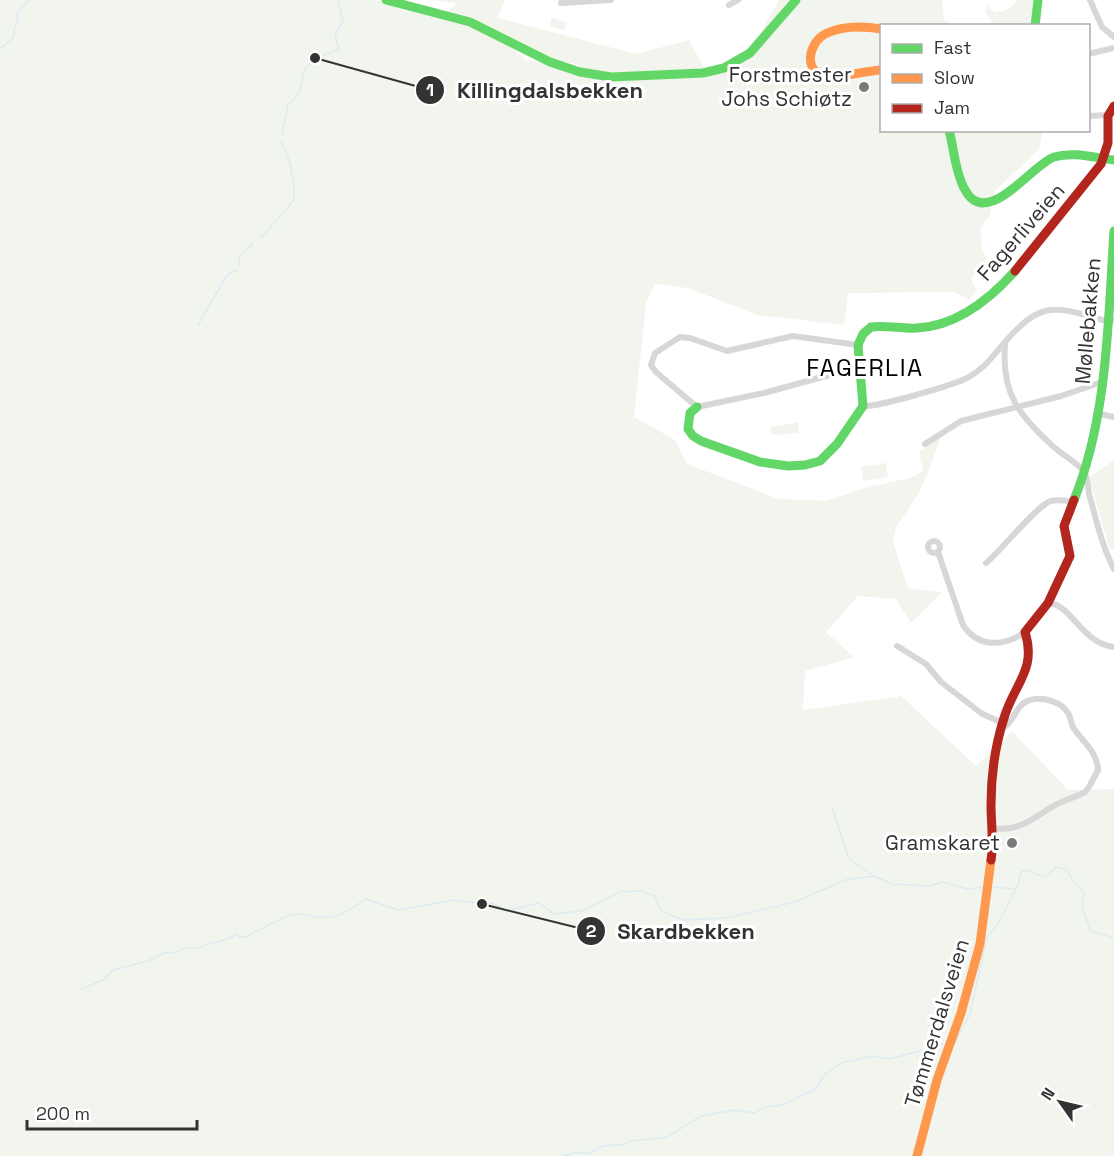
<svg xmlns="http://www.w3.org/2000/svg" width="1114" height="1156" viewBox="0 0 1114 1156" font-family="'Space Grotesk',sans-serif">
<style>
.green{fill:#f1f5ed}
.lines{fill:none;stroke-linecap:round;stroke-linejoin:round}
.stream{stroke:#ddebf3;stroke-width:1.5}
.street{stroke:#d7d7d7;stroke-width:6}
.fast{stroke:#63d668;stroke-width:9}
.slow{stroke:#ff974d;stroke-width:9}
.jam{stroke:#b3261e;stroke-width:9}
.poi-dot{fill:#7a7a7a;stroke:#fff;stroke-width:2}
.labels{text-anchor:middle;stroke-width:6;stroke-linejoin:round;paint-order:stroke}
.poi-label{font-size:21px;fill:#333;stroke:#fff;text-anchor:end}
.street-label{font-size:21px;fill:#333;stroke:#fff}
.quarter-label{font-size:24px;letter-spacing:1.5px;fill:#000;stroke:#fff}
.leader{fill:none;stroke:#333;stroke-width:2}
.callout-dot{fill:#333;stroke:#fff;stroke-width:2}
.mark-label{font-size:18px;text-anchor:middle;font-weight:bold;fill:#fff}
.callout-label{font-size:22px;text-anchor:middle;font-weight:bold;fill:#333;stroke:#fff;stroke-width:6;stroke-linejoin:round;paint-order:stroke}
</style>
<rect width="100%" height="100%" fill="#fff"/>
<!-- green -->
<path class="green" d="M0,0H377L404,10L471,26L511,47L526,60L540,62L572,73L730,70L800,0H942L944,20L953,25L882,26V130L1043,131L1039,149L995,191L989,217L980,228L982,248L987,259L971,279L977,291L969,300L955,292L848,293L844,325L757,315L688,288L655,284L646,303L634,417L675,440L687,464L779,499L827,501L868,487L911,478L923,471L919,452L941,436L928,473L917,496L896,527L893,542L908,588L942,592L911,623L896,599L858,596L826,632L854,657L805,671L803,710L901,696L976,766L1012,731L1068,790L1114,789V1156H0Z
M428,0H505L498,18L636,54L689,40L705,69L611,74L582,69L578,65L567,62L560,63L447,12L458,3Z
M779,0H789L759,36Z
M1018,0H1034L1030,25H988L992,22L985,11L988,6L995,12C1006,12 1010,8 1018,0Z
M551,18L567,22L564,31L550,26Z
M798,422L799,433L772,435L771,427Z
M1114,460V550H1110L1089,478Z
M886,463L888,477L863,481L861,467Z"/>
<g class="lines">
<!-- stream -->
<path class="stream" d="M0,49L14,37V29L17,23V12L30,0
M282,134L288,105L299,94L305,69L315,58L339,50L335,34L343,21L338,0
M261,238L294,200V185L289,160L281,142
M239,264L240,255L253,244
M198,325L227,275L237,270
M832,807L849,859L873,875
M993,887L1014,889L1018,885L1021,872L1026,870L1044,877L1057,867L1066,869L1074,882L1084,893L1082,907L1091,931L1114,938
M82,989L105,979L113,970L148,961L164,953L179,952L185,948H196L230,938L237,934L240,937H245C260,930 276,919 292,915C302,912 310,917 320,917C338,919 351,909 366,899L398,910L455,900L482,904L492,903L506,911L539,903L554,914L582,911L620,892L641,891L655,896L660,910L683,920L726,918L795,902L845,880L874,876L892,884L930,886L943,882L968,889L984,887
M955,1042L970,1014L987,937L999,922L1018,885
M564,1156L578,1152L587,1154L603,1146L627,1144L631,1141L667,1137L701,1116L735,1110L754,1113C765,1104 769,1108 781,1105C793,1101 802,1094 814,1091L825,1074L841,1063L873,1056L890,1059L945,1044"/>
<!-- street -->
<path class="street" d="M1090,0L1102,27L1114,37
M561,3L611,0
M729,5L738,0
M1088,54L1114,48
M1088,116L1108,115
M858,345L793,336L727,351L690,338L680,337L655,353L651,365L656,372L697,407L764,393L859,367
M1005,345C1001,394 1020,417 1055,448C1064,456 1078,463 1084,472C1088,476 1088,488 1089,494C1096,518 1102,547 1114,569
M863,406C879,407 949,386 965,379C972,376 978,371 984,366C1001,349 1021,317 1045,311C1066,306 1087,317 1108,321L1114,320
M1096,413L1114,417
M925,444L961,421L1061,396L1102,382
M928 547a6 6 0 1 1 12 0a6 6 0 1 1-12 0Z
M938,552L963,625C978,648 1004,647 1025,632
M986,563C1001,551 1038,504 1051,501C1058,499 1067,501 1074,502
M1048,603C1072,604 1081,643 1114,647
M897,646L926,664L941,682L981,713L1002,723
M992,828C1017,832 1031,820 1050,808C1061,801 1074,798 1085,792L1089,787L1098,770C1097,752 1085,744 1075,730C1070,725 1072,719 1068,713C1062,702 1042,696 1030,700C1015,704 1015,723 1001,729"/>
<!-- fast -->
<path class="fast" d="M386,0L470,22L550,62L580,72L611,77L703,73L724,68L750,53L796,0
M1035,26L1038,0
M949,130C954,149 955,171 964,188C986,232 1031,165 1054,157C1074,151 1095,158 1114,160
M697,407L690,413L688,429L693,436L701,441L760,462L788,466L805,465L820,461L837,444L863,406L858,345L863,334L871,327C886,325 902,329 917,328C956,326 990,299 1015,271
M1074,500C1108,416 1108,320 1114,231"/>
<!-- slow -->
<path class="slow" d="M882,29C864,26 844,25 827,33C808,42 802,72 827,77C835,79 869,70 882,70
M917,1156L937,1080L961,1013L980,944L991,860"/>
<!-- jam -->
<path class="jam" d="M1015,271L1101,164L1108,143V116L1114,106
M991,860C994,842 991,824 991,805C991,776 995,746 1004,718C1014,684 1037,670 1025,632L1048,603L1070,556L1064,526L1074,500"/>
</g>
<!-- markers -->
<g class="poi-dot">
<circle cx="864" cy="87" r="6"/>
<circle cx="1012" cy="843" r="6"/>
</g>
<g class="labels">
<!-- poi labels -->
<g class="poi-label">
<text x="852" y="82">Forstmester<tspan x="852" dy="24">Johs Schiøtz</tspan></text>
<text x="1000" y="850">Gramskaret</text>
</g>
<!-- street labels -->
<g class="street-label">
<text transform="translate(1021 232) rotate(-49)" y="7">Fagerliveien</text>
<text transform="translate(1088 321) rotate(-85)" y="7">Møllebakken</text>
<text transform="translate(937 1023) rotate(-73)" y="7">Tømmerdalsveien</text>
</g>
<!-- quarter labels -->
<g class="quarter-label">
<text x="865" y="376">FAGERLIA</text>
</g>
</g>
<!-- callouts -->
<path class="leader" d="M315 58L430 90M482 904L591 931"/>
<g class="callout-dot">
<circle cx="315" cy="58" r="6"/>
<circle cx="482" cy="904" r="6"/>
<circle cx="430" cy="90" r="15"/>
<circle cx="591" cy="931" r="15"/>
</g>
<g class="mark-label">
<text x="430" y="96">1</text>
<text x="591" y="937">2</text>
</g>
<g class="callout-label">
<text x="550" y="98">Killingdalsbekken</text>
<text x="686" y="939">Skardbekken</text>
</g>
<!-- legend -->
<rect x="880" y="24" width="210" height="108" fill="#ffffff" stroke="#adadad" stroke-width="1.5"/>
<rect x="892" y="44" width="30" height="9" fill="#63d668" stroke="#adadad" stroke-width="1.5"/>
<text x="934" y="54" font-size="18" fill="#333333">Fast</text>
<rect x="892" y="74" width="30" height="9" fill="#ff974d" stroke="#adadad" stroke-width="1.5"/>
<text x="934" y="84" font-size="18" fill="#333333">Slow</text>
<rect x="892" y="104" width="30" height="9" fill="#b3261e" stroke="#adadad" stroke-width="1.5"/>
<text x="934" y="114" font-size="18" fill="#333333">Jam</text>
<!-- north arrow -->
<g transform="translate(1060 1102) rotate(304)" stroke="#ffffff" stroke-width="4.5" paint-order="stroke">
<path d="M0-4.5L10 22L0 15L-10 22Z" fill="#333333"/>
<text y="-9" font-size="16" font-weight="bold" text-anchor="middle" fill="#333333">N</text>
</g>
<!-- scale -->
<path d="M27 1120v9h170v-9" fill="none" stroke="#333333" stroke-width="3"/>
<text x="36" y="1120" font-size="18" fill="#333333" stroke="#ffffff" stroke-width="4.5" paint-order="stroke">200 m</text>
</svg>
